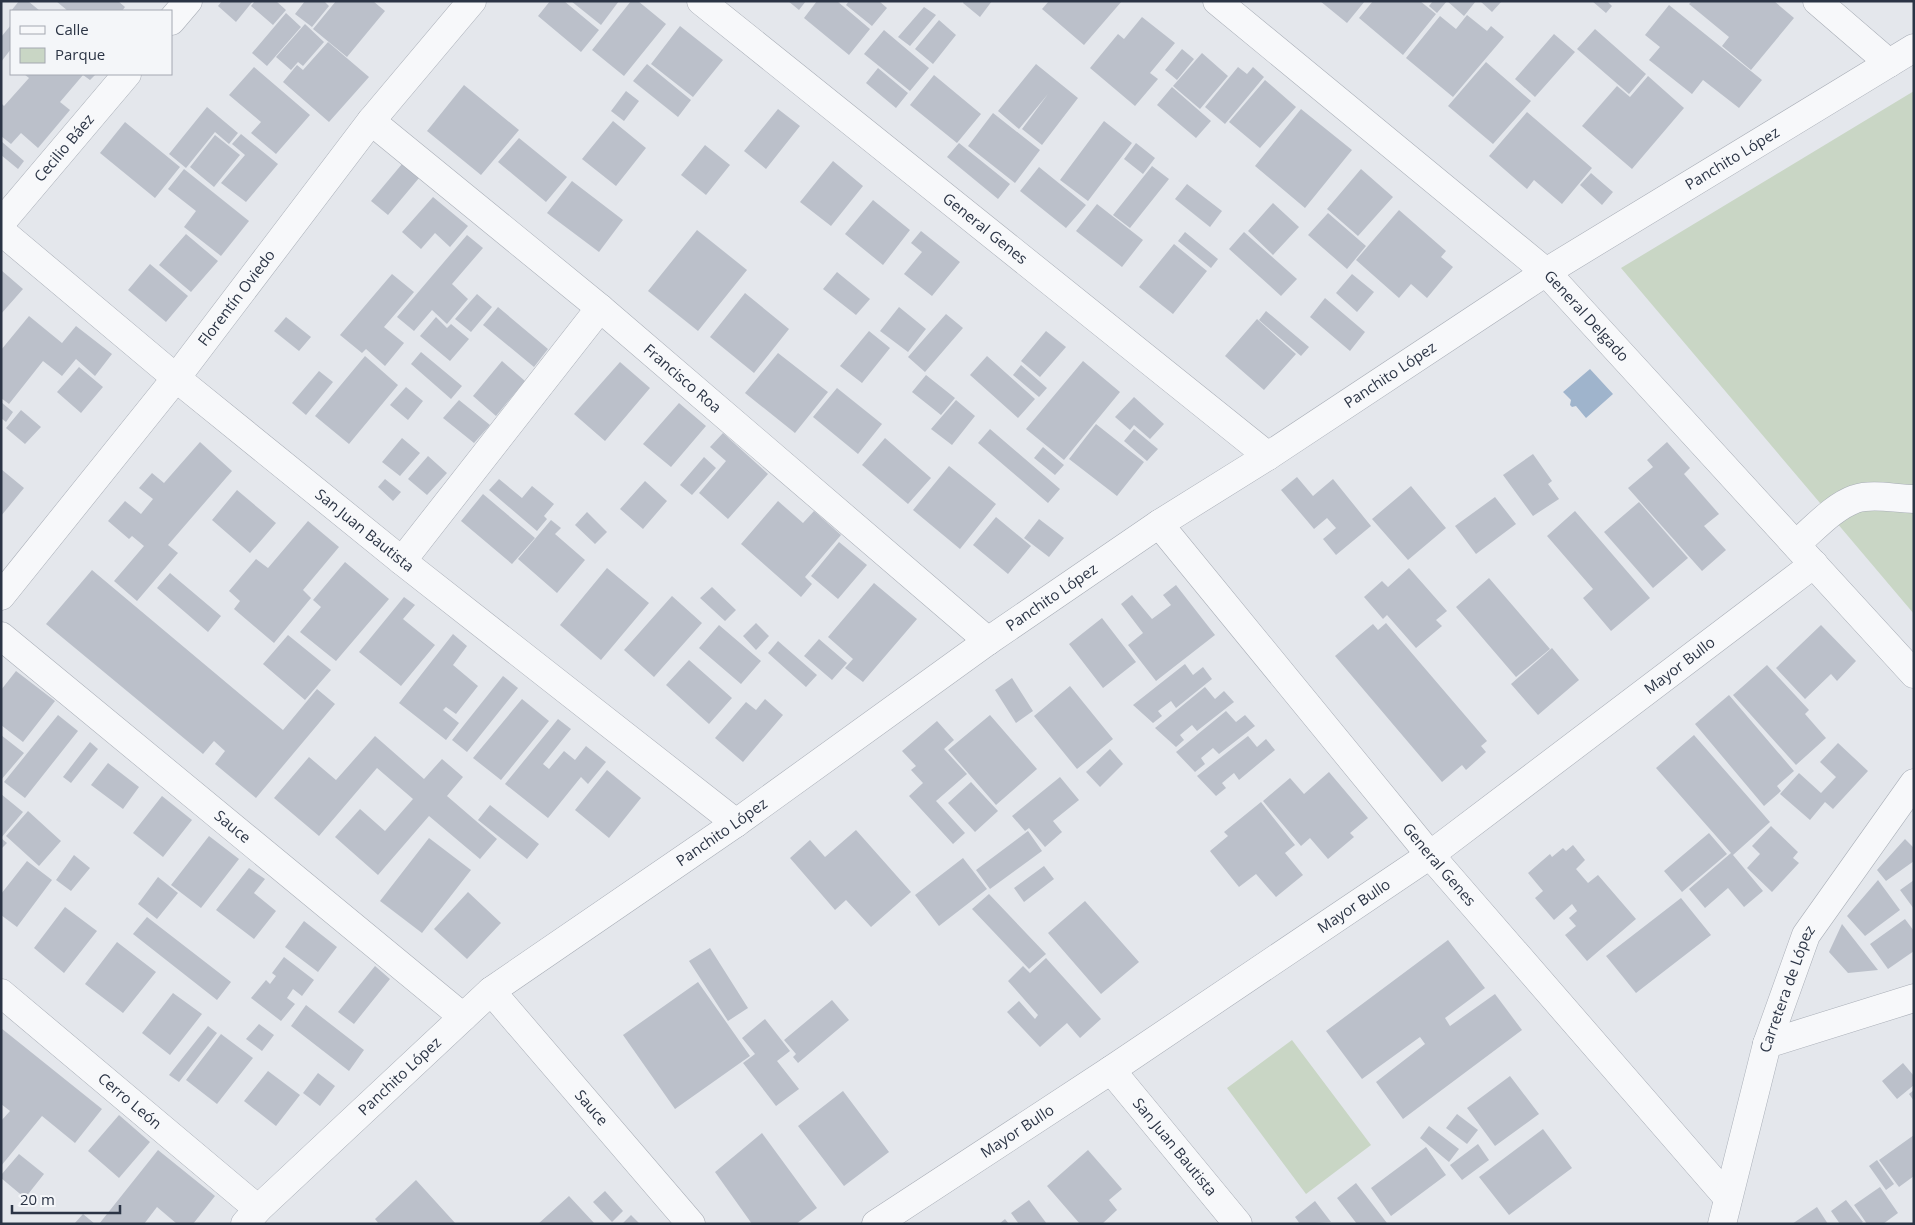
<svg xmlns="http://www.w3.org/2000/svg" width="1915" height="1225" viewBox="0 0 1915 1225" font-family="'Open Sans',sans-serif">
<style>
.green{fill:#c9d6c5}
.water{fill:#9fb4cc}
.building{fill:#bbc0ca}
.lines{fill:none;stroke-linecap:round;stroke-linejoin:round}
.minor-casing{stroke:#a9aeb7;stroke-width:29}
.minor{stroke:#f7f8fa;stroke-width:28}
.labels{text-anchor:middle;stroke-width:4;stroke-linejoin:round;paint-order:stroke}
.street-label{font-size:15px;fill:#2b3445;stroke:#f4f6f9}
</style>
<rect width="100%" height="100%" fill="#e4e7ec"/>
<!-- green -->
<path class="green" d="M1914,91V614L1621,268Z
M1292,1040L1371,1145L1306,1194L1227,1088Z"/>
<!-- water -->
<path class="water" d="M1590,369L1613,394L1586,418L1576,406L1572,407L1570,405L1571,400L1563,392Z"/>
<!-- building -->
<path class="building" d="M19,1H28L40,11H11Z
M56,1H118L125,7L122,11H68Z
M222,1H253L236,22L218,6Z
M255,1H276L286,10L273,25L251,6Z
M305,1H324L329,6L312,27L295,14Z
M336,1H373L385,11L347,57L313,29Z
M550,1H564L599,30L581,52L538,16Z
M571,1H619L601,25Z
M631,1H638L666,24L624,76L592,50Z
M788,1H806L799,10Z
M817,1H837L870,29L849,55L804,18Z
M849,1H879L887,8L872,26L846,5Z
M964,1H992L980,17L963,3Z
M1049,1H1122L1084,45L1042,9Z
M1320,1H1365L1347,23Z
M1373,1H1420L1436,14L1403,55L1359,18Z
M1433,1H1447L1437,13L1429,6Z
M1447,1H1476L1464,16Z
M1480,1H1502L1492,12Z
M1592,1H1607L1612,6L1606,13Z
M1692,1H1774L1794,18L1751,70L1722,46L1729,37L1689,4Z
M1669,5L1762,80L1739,108L1703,80L1692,94L1649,60L1660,47L1645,35Z
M924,7L936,15L910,46L898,37Z
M286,13L301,27L267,66L252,53Z
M1467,15L1487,31L1491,26L1504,37L1453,97L1406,58L1440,16L1456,29Z
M1142,17L1175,43L1150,73L1158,79L1135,106L1090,68L1118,34L1124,39Z
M939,20L956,35L933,64L915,49Z
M305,24L324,42L303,66L298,62L291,70L276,57Z
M11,25V49L1,62V37Z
M680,26L723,60L693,97L651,64Z
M1595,29L1646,74L1629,94L1577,49Z
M884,30L929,68L910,91L864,54Z
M1554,34L1575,52L1535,97L1515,79Z
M328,42L369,77L329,122L283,82L297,65L303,70Z
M1182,49L1194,59L1177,80L1165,70Z
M1202,53L1228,76L1200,109L1173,86Z
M1486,62L1531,101L1493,144L1448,106Z
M647,64L691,100L678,117L633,81Z
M1036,64L1078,98L1042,145L1022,129L1048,94L1019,129L998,111Z
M254,67L310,115L276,154L251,133L261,122L229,95Z
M1238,67L1247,74L1253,67L1264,77L1225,124L1205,107Z
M878,68L908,93L896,108L866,83Z
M24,74H96L90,80L83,75L60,102L70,110L38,148L21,133L11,144L1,136V103L4,106L29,78Z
M934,75L981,114L957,143L910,105Z
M1648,76L1684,108L1632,169L1582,126L1617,86L1630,97Z
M1265,80L1296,107L1260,148L1229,122Z
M464,85L519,130L481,175L427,131Z
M1172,87L1211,121L1196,138L1157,105Z
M626,91L639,101L624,121L611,111Z
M207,107L238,133L229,144L215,132L186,168L169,154Z
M778,109L800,126L766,169L744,151Z
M1301,109L1352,150L1305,208L1255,166Z
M1527,112L1592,168L1562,204L1534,180L1527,189L1489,156Z
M993,113L1040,150L1015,183L968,146Z
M613,121L646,148L616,186L582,159Z
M1104,121L1132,143L1088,201L1060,180Z
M125,122L180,167L155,198L100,153Z
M241,134L278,164L246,202L221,183L245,155L232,144Z
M215,135L240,155L214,187L190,167Z
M519,138L567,177L546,202L498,162Z
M1,141L24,161L18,169L1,155Z
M959,143L1010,184L998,199L947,157Z
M1136,143L1155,158L1143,174L1124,159Z
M705,145L730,165L706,195L681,175Z
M833,161L863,186L831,226L800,202Z
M402,164L419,178L388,215L371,201Z
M1152,166L1169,179L1130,228L1113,215Z
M1039,167L1086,205L1066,228L1020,191Z
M184,169L249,221L221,256L184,227L196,211L168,189Z
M1361,169L1393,197L1358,236L1327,209Z
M1591,173L1613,192L1602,205L1580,185Z
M572,181L623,220L599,252L547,213Z
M1187,184L1222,211L1210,227L1175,199Z
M433,197L468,226L450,247L435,233L421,249L402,232Z
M873,200L910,230L883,265L845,234Z
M1273,203L1299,227L1273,255L1248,231Z
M1097,204L1143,240L1122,267L1076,231Z
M1399,210L1446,251L1441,257L1453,267L1427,298L1411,284L1399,298L1356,260Z
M1328,213L1366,246L1347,269L1308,235Z
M697,230L747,270L698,331L648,291Z
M921,231L960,262L932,296L904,274L922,252L911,243Z
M1185,232L1218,259L1211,268L1178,241Z
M1244,232L1297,279L1281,296L1229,249Z
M186,234L218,261L191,292L159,265Z
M467,235L483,248L452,284L468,299L447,324L432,310L414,331L397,317Z
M1174,244L1207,271L1173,314L1139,287Z
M150,264L188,296L166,322L128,290Z
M1,270L23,289L1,314Z
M837,272L870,299L856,315L823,289Z
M392,274L414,292L384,327L404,343L385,366L366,349L362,353L340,335Z
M1352,274L1374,292L1357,312L1336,293Z
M745,293L789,329L754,373L710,337Z
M477,294L492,307L471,332L455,319Z
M1325,298L1365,332L1350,351L1310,317Z
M498,307L548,349L534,367L483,325Z
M899,307L926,329L908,352L880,331Z
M1266,311L1309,347L1301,356L1259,320Z
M946,314L963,328L925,372L908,357Z
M29,316L62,343L76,326L112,354L95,376L76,359L62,376L43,361L9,404L1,398V350Z
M286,317L311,337L299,351L274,331Z
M436,317L447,328L451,324L469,339L450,361L420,336Z
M1257,319L1296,354L1264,390L1225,356Z
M869,331L890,348L862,383L840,366Z
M1046,331L1066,347L1040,377L1021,361Z
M421,352L462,386L451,399L411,364Z
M778,353L828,392L795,433L745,393Z
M365,356L398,385L349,444L315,416Z
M987,356L1035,399L1018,418L970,375Z
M502,361L525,381L496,416L473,396Z
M1083,361L1120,392L1064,460L1026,429Z
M620,362L650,388L605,441L574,414Z
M1021,365L1047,388L1039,397L1013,375Z
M79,367L103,387L81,413L57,392Z
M319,371L333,382L306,415L292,403Z
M926,375L955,398L941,415L912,392Z
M406,387L423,401L408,420L390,405Z
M837,388L882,424L858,454L813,417Z
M1134,397L1164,424L1150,439L1134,425L1130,430L1115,417Z
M459,400L490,425L474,443L443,418Z
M956,400L975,416L952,445L931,429Z
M1,402L13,412L6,422L1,418Z
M679,403L706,426L671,467L643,444Z
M21,410L41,427L25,444L6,428Z
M1096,424L1144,462L1117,496L1069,459Z
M990,429L1060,489L1048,503L978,443Z
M1134,429L1158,449L1147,461L1124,441Z
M723,433L768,474L728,519L699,493L726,461L710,447Z
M402,438L420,453L400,476L382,462Z
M885,438L931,478L908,504L862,465Z
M200,442L232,471L168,545L178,553L137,601L114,581L144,546L132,536L129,539L108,521L125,501L141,514L153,499L139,488L152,473L164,483Z
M1667,442L1690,468L1684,474L1719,514L1704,526L1726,550L1702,571L1628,488L1653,467L1647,460Z
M1043,447L1064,465L1055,475L1034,458Z
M1533,454L1552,481L1548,484L1559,499L1533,516L1503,475Z
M428,456L447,473L427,495L408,479Z
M704,457L716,468L692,495L680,485Z
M949,466L996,504L960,549L913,510Z
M1,469L24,488L1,516Z
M1297,477L1313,496L1333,479L1371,526L1336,555L1323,539L1336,528L1327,518L1314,529L1281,490Z
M385,479L401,492L393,501L378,487Z
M499,479L522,498L532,486L554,504L544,516L547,519L537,531L489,490Z
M645,481L667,501L643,529L620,509Z
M1411,486L1446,528L1408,560L1372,519Z
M237,490L276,523L250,553L212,520Z
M483,494L535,538L512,564L461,521Z
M1495,497L1516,524L1476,554L1455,526Z
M778,501L803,523L814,511L841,535L805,577L812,584L801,597L741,544Z
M1639,502L1688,558L1653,588L1604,532Z
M1575,511L1650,598L1611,631L1583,598L1593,589L1547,536Z
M587,512L607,532L595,544L575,525Z
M996,517L1031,546L1008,574L973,545Z
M1039,519L1064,538L1049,557L1024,538Z
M551,520L561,528L555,534L585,560L557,593L518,559Z
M308,521L339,547L303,590L311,598L274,643L234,609L240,601L229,591L256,559L268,568Z
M839,542L867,565L838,599L811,576Z
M345,562L389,599L336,661L300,632L321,607L313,600Z
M607,568L649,603L601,660L560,625Z
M1409,568L1447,611L1436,620L1442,626L1416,648L1387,615L1383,619L1364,597L1382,581L1388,587Z
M92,570L283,730L317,689L335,704L256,798L215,764L225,751L214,741L203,754L46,624Z
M170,573L221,616L208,632L157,588Z
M1489,578L1550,649L1516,677L1456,607Z
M874,583L917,619L863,682L845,668L853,659L828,637Z
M1176,585L1215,635L1156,681L1128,645L1143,633L1121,604L1132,595L1152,619L1171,605L1163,595Z
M712,587L736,610L725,621L700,598Z
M672,596L702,623L654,677L624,650Z
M404,597L415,605L403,619L435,645L401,686L359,652Z
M1102,618L1136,662L1103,688L1069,644Z
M756,623L769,636L756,650L743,636Z
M1386,623L1487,741L1481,746L1486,752L1466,770L1462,765L1442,782L1335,656L1373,624L1378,630Z
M719,625L761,661L741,684L699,648Z
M1821,625L1856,661L1837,681L1831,674L1805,699L1776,668Z
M453,634L467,646L453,665L478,686L456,714L446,707L443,710L459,723L446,740L399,703Z
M288,635L331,670L305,700L263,664Z
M819,639L847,663L832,680L804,656Z
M778,641L817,675L806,687L768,653Z
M1552,648L1579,680L1538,715L1511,684Z
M689,660L732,698L709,724L666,685Z
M1185,664L1193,675L1203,667L1212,679L1176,708L1171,701L1158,711L1162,716L1153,723L1133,705Z
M1767,665L1809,710L1805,714L1826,738L1796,765L1733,695Z
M16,671L55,701L23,742L1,725V690Z
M503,676L518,688L467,752L452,740Z
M1012,678L1033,711L1016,723L995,690Z
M1070,686L1113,739L1077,769L1034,716Z
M1205,687L1215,699L1224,691L1234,702L1197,731L1192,725L1180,735L1184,740L1176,747L1155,728Z
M1729,695L1794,771L1777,786L1781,791L1764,806L1695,724Z
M522,699L549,721L501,780L473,758Z
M765,699L783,715L743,762L715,738L746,702L756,710Z
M1226,711L1236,722L1245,715L1255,726L1219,754L1213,748L1201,758L1205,764L1195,772L1176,752Z
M58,715L78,731L25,798L4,782Z
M990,715L1037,769L996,805L948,750Z
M558,719L571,729L543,764L549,769L564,751L575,760L586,746L606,762L588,784L581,777L548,818L505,784Z
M937,721L954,740L944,749L967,774L936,801L965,833L953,844L909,796L923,783L911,770L916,766L902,751Z
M1,735L24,753L1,780Z
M1694,735L1770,822L1733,855L1763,891L1744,907L1728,888L1705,908L1689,889L1731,853L1656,768Z
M375,736L424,779L442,759L463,777L447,796L497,839L480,859L429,816L378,875L335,837L360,809L385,831L413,799L377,768L319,836L274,798L309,757L336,780Z
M1248,736L1257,747L1266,739L1275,750L1239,780L1234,773L1222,783L1226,788L1216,796L1197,776Z
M90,742L98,749L71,783L63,777Z
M1838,743L1868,771L1833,809L1825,802L1810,820L1780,794L1799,773L1821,793L1836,777L1820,762Z
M1110,749L1123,764L1100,787L1086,772Z
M108,763L139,787L123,809L91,785Z
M607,770L641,798L609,838L575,810Z
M1329,772L1368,818L1350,833L1354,837L1328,859L1310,838L1301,846L1263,801L1290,778L1304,794Z
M1060,777L1079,800L1053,821L1062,832L1045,847L1029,828L1025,831L1012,816Z
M971,782L998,811L975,832L948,803Z
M1,794L23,812L1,838L7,843L1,849Z
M162,796L192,820L163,857L133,833Z
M1261,802L1295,845L1285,853L1303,875L1276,897L1256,874L1239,887L1210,851L1228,836L1224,832Z
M490,805L539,844L527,859L478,820Z
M28,811L61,841L39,866L6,836Z
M1771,826L1798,852L1793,858L1799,863L1772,892L1747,868L1760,854L1752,846Z
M856,830L911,892L871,927L846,900L835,910L790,858L810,840L825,857Z
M1028,831L1042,851L990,889L976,870Z
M1709,833L1727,854L1682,892L1664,871Z
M209,836L239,859L201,908L171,885Z
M429,838L471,870L422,933L380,901Z
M1905,839L1914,848V861L1886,881L1877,870Z
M1573,845L1585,860L1576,869L1588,883L1598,875L1636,919L1587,961L1565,935L1576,926L1569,918L1577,911L1572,904L1554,920L1535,898L1543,891L1528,873L1550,854L1552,857L1563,848L1566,851Z
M74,855L90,868L71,891L56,880Z
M963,858L987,889L939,926L915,895Z
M27,861L52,880L17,927L1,915V894Z
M1044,866L1054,879L1024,902L1014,888Z
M249,868L265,879L254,893L276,911L254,939L216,910Z
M158,877L178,893L157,919L138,904Z
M1878,880L1900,910L1865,936L1847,916Z
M1914,880V909L1900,890Z
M468,892L501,923L467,959L434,929Z
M989,894L1046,954L1029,969L972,909Z
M1681,898L1711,935L1636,993L1606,956Z
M1085,901L1139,962L1101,994L1048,933Z
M65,907L97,931L64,973L34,948Z
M147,917L231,982L217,1000L133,934Z
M1905,919L1914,931V951L1888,969L1870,944Z
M304,921L337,947L318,972L285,947Z
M1842,924L1878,970L1848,973L1829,952Z
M1448,940L1485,988L1445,1018L1450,1026L1495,994L1522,1030L1403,1119L1376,1082L1425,1044L1420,1037L1362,1079L1326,1031Z
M117,942L156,972L123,1013L85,984Z
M710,948L748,1008L728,1021L689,961Z
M284,957L314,980L302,996L293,989L287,998L295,1004L281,1021L251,998L266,980L270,984L276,976L272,973Z
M1046,958L1101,1019L1080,1038L1067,1023L1040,1047L1007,1012L1019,1001L1035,1019L1038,1015L1008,981L1023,966L1030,973Z
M375,966L390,979L354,1024L338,1012Z
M698,982L750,1056L675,1109L623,1035Z
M173,993L202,1014L170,1055L142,1033Z
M832,1000L849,1020L798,1063L793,1057L796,1054L784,1040Z
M306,1005L364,1050L349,1071L291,1026Z
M765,1019L790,1051L777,1061L799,1089L776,1106L743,1063L755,1054L742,1038Z
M259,1024L274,1035L262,1051L246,1039Z
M208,1026L217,1033L179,1082L169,1075Z
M1,1028L102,1109L75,1143L42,1116L1,1166V1121L10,1111L1,1104Z
M221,1034L253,1058L217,1104L186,1080Z
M1903,1063L1914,1076V1085L1897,1099L1882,1081Z
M268,1071L300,1095L276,1126L244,1101Z
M318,1073L335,1086L320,1106L303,1093Z
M1510,1076L1539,1114L1495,1146L1467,1108Z
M1914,1090V1101L1909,1094Z
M843,1091L889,1152L844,1186L798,1126Z
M1457,1114L1478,1130L1467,1144L1446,1128Z
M119,1115L150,1142L119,1178L88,1151Z
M1429,1126L1459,1149L1449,1162L1420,1138Z
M1543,1129L1572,1168L1509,1215L1479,1177Z
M762,1133L817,1208L796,1224H752L715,1172Z
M1914,1135V1176L1899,1187L1879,1160Z
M1478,1144L1489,1160L1462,1180L1450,1165Z
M1426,1147L1446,1175L1391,1216L1371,1188Z
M158,1150L215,1196L193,1224H177L157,1207L144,1224H99Z
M1088,1150L1122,1189L1109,1200L1117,1210L1102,1224H1080L1047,1186Z
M19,1154L44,1174L25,1198L1,1178V1175Z
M1877,1160L1894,1184L1886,1190L1869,1166Z
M416,1180L456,1224H379L375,1219Z
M1356,1183L1387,1223L1386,1224H1357L1337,1198Z
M1880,1187L1898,1213L1883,1224H1867L1854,1205Z
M605,1191L623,1211L612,1222L593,1202Z
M569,1196L595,1224H538Z
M1029,1200L1047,1224H1019L1011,1213Z
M1846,1200L1863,1222L1860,1224H1840L1831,1211Z
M1315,1201L1331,1222L1300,1224L1295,1217Z
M1817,1207L1828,1224H1792Z
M83,1214L95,1224H74Z
M631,1215L640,1224H622Z
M1005,1219L1009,1224H999Z"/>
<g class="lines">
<!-- minor casing -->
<g class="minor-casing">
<g id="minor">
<path id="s1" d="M701,1L1268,456"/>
<path id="s2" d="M1217,1L1546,272L1914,674"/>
<path d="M1817,1L1889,63"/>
<path d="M171,21L188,1"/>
<path id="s3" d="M371,121L600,308L988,641"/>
<path id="s4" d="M1,223L127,74"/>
<path id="s5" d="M1,231L176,378L402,561L736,823"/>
<path id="s6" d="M1159,524L1430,855L1728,1198"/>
<path d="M1796,544C1814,529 1833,507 1855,499C1873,493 1895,499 1914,499"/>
<path d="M402,561L600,308"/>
<path id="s7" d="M1,596L176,378L371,121L472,1"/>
<path id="s8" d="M1,636L463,1017"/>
<path id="s9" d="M491,991L691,1224"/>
<path id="s10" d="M1,993L258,1209"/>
<path d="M1767,1044L1914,998"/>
<path id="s11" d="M1111,1070L1238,1224"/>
<path id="s12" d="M245,1224L258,1209L491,991L736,823L988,641L1159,524L1268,456L1546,272L1914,48"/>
<path id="s13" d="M876,1224L1111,1070L1430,855L1814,564"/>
<path id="s14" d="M1722,1224L1767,1044L1806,935L1914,783"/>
</g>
</g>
<!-- minor -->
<use href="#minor" class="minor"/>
</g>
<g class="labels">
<!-- street labels -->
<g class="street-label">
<text dy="5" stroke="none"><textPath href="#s4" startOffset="98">Cecilio Báez</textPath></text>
<text dy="5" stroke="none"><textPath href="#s12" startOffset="1834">Panchito López</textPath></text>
<text dy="5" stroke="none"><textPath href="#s1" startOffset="364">General Genes</textPath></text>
<text dy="5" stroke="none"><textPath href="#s7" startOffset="380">Florentín Oviedo</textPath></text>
<text dy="5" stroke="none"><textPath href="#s2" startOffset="486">General Delgado</textPath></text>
<text dy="5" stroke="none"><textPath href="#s12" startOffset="1429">Panchito López</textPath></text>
<text dy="5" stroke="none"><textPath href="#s3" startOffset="404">Francisco Roa</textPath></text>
<text dy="5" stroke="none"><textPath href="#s5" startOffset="471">San Juan Bautista</textPath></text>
<text dy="5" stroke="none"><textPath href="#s12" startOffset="1024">Panchito López</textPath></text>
<text dy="5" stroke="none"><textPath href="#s13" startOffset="979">Mayor Bullo</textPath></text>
<text dy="5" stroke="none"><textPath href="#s8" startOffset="300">Sauce</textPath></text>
<text dy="5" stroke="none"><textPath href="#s12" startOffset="619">Panchito López</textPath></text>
<text dy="5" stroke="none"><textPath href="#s6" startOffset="441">General Genes</textPath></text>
<text dy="5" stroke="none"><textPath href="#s13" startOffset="574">Mayor Bullo</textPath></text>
<text dy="5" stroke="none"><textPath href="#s14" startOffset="244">Carretera de López</textPath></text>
<text dy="5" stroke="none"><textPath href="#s12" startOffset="214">Panchito López</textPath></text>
<text dy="5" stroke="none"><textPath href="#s10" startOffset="168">Cerro León</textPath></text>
<text dy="5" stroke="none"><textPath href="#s9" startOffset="154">Sauce</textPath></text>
<text dy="5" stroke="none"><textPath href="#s13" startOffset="169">Mayor Bullo</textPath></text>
<text dy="5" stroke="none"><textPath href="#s11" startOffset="100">San Juan Bautista</textPath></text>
</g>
</g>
<!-- border -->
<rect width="1915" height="1225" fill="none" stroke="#2b3445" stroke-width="5"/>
<!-- legend -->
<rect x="10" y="10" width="162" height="65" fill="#f4f6f9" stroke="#a4a8b1"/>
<rect x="20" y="26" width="25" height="8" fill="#f7f8fa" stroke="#a4a8b1"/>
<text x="55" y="35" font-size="15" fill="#2b3445">Calle</text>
<rect x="20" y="48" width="25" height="15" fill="#c9d6c5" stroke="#a4a8b1"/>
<text x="55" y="60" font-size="15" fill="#2b3445">Parque</text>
<!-- scale -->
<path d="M12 1205v8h108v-8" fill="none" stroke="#2b3445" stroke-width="2.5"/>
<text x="20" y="1205" font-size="15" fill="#2b3445" stroke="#f4f6f9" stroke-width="4" paint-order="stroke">20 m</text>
</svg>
